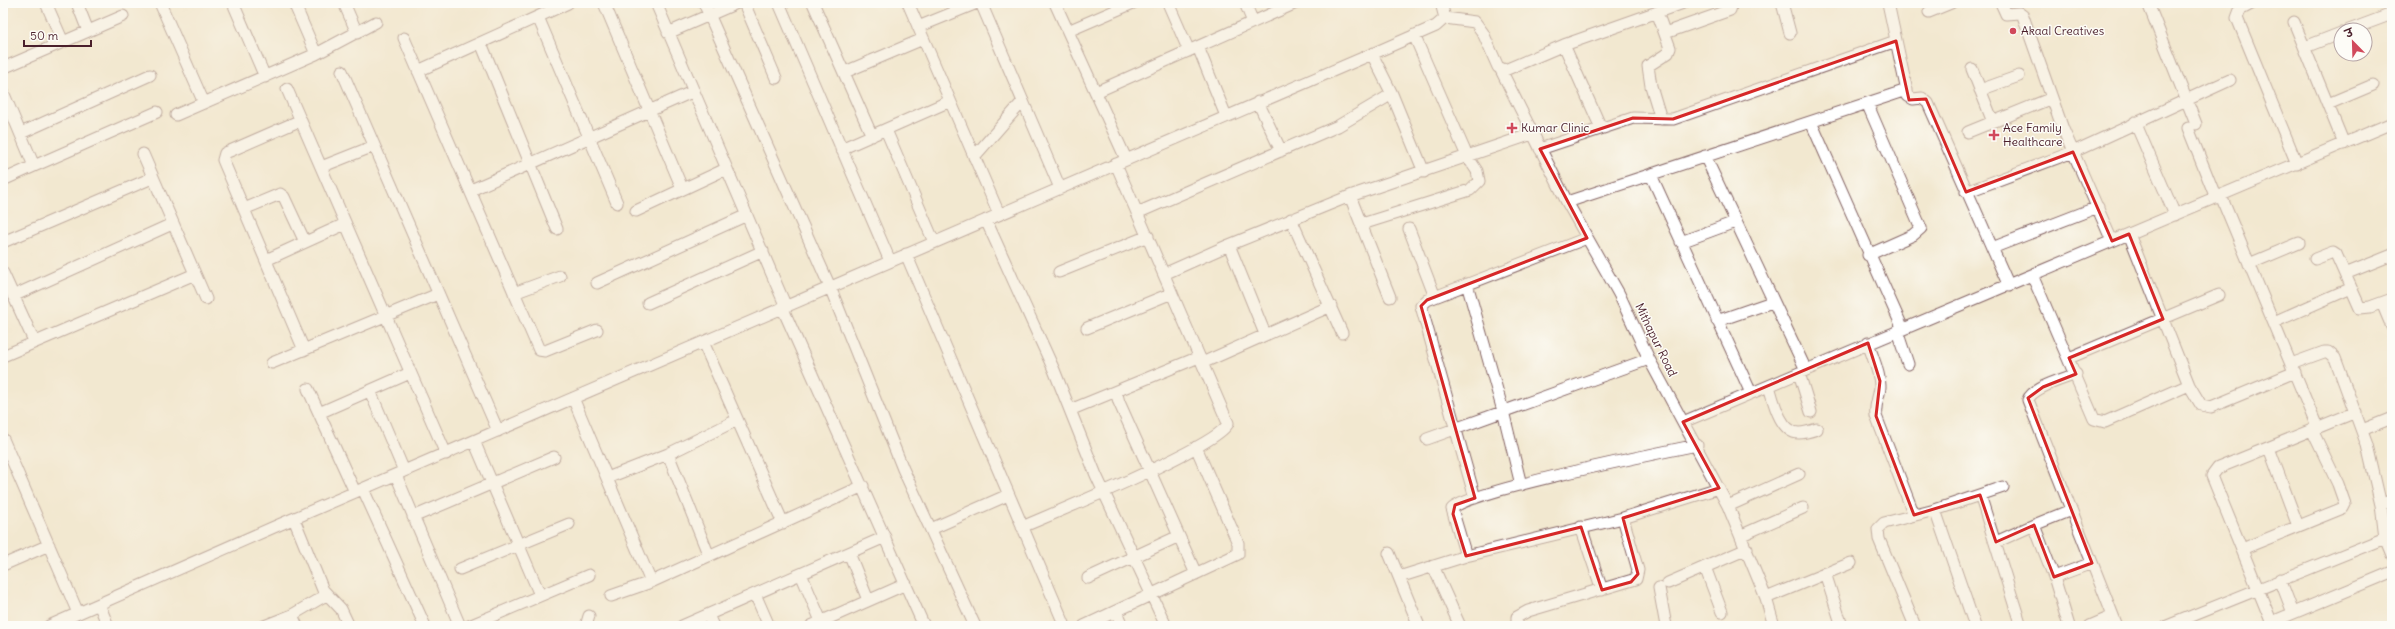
<svg xmlns="http://www.w3.org/2000/svg" width="2395" height="629" viewBox="0 0 2395 629" font-family="Delius,'Playpen Sans Deva',sans-serif">
<style>
.lines{fill:none;stroke-linecap:round;stroke-linejoin:round}
.minor-casing{stroke:#856565;stroke-width:13}
.minor{stroke:#fff;stroke-width:11}
.marked{fill:none;stroke:#d62828;stroke-width:3;stroke-linejoin:round}
.poi-dot{fill:#d1495b;stroke:#fdfcf7;stroke-width:1.5}
.labels{text-anchor:middle;stroke-width:3;stroke-linejoin:round;paint-order:stroke}
.poi-label{font-size:12px;fill:#4a1f2b;stroke:#fdfcf7;text-anchor:start}
.street-label{font-size:12px;fill:#4a1f2b;stroke:#fdfcf7}
</style>
<rect width="100%" height="100%" fill="#fdfcf7"/>
<filter id="ink" filterUnits="userSpaceOnUse"><feTurbulence type="fractalNoise" baseFrequency=".025" numOctaves="2"/><feDisplacementMap in="SourceGraphic" scale="8" xChannelSelector="R" yChannelSelector="G"/><feConvolveMatrix kernelMatrix="1 2 1 2 8 2 1 2 1" color-interpolation-filters="sRGB"/></filter>
<filter id="wash" filterUnits="userSpaceOnUse"><feTurbulence type="fractalNoise" baseFrequency=".012" numOctaves="4" result="noise"/><feDisplacementMap in="SourceGraphic" scale="16" xChannelSelector="R" yChannelSelector="G"/><feGaussianBlur stdDeviation="0.9" result="paint"/><feColorMatrix in="noise" values="0 0 0 0 0 0 0 0 0 0 0 0 0 0 0 0 0 1.4 0 .05"/><feComposite in="paint" operator="in"/></filter>
<g filter="url(#wash)">
<rect width="100%" height="100%" fill="#f2e8d0"/>
</g>
<g filter="url(#ink)">
<g class="lines">
<!-- minor casing -->
<g class="minor-casing">
<path id="minor" d="M46,3L63,42
M77,3L88,31
M160,3L204,103
M233,3L265,77
M294,3L316,54
M344,3L357,33
M604,3L682,188
M656,3L786,307
M704,3L830,287L903,469L975,626
M744,3L776,78
M779,3L890,261
M813,3L872,136
M908,3L999,214
M981,3L1060,188
M1055,3L1126,159
M1168,3L1189,51
M1245,3L1253,22
M1441,3L1445,18
M1782,3L1790,33
M1888,3L1908,96L1913,99L1922,98L1928,103L2009,286
M2001,3L2006,14L2019,13L2023,16L2063,129L2112,241
M2253,3L2240,10L2237,18L2297,164
M2149,6L2196,124
M1657,12L1670,48L1668,53L1648,66L1651,86L1661,119
M1929,12L1951,3
M538,17L617,203
M2294,22L2344,144
M918,27L977,3
M2349,30L2392,14
M1068,31L1133,3
M668,33L737,3
M1665,33L1730,10L1732,3
M404,38L539,350L545,351L597,330
M481,43L557,229
M1564,45L1601,128
M1198,47L1226,116
M2305,47L2341,33
M1372,54L1392,94L1424,172
M3,68L123,16
M1972,69L1993,122
M1501,70L1567,202L1619,294L1649,359L1728,506L1766,598L1774,626
M342,71L498,431
M418,71L568,3
M845,72L923,39
M287,89L446,454
M1980,90L2019,76
M3,92L34,166L157,112
M1096,92L1296,3
M1258,102L1281,151
M1867,103L1921,228L1913,235L1868,255
M2328,104L2373,85
M176,115L316,54L376,22
M301,120L230,151L225,153L223,160L304,350
M1811,122L1903,329
M2135,122L2175,215
M2188,128L2216,198
M886,130L934,242
M1968,132L2052,98
M21,133L150,75
M841,149L950,101
M1540,149L1633,118L1673,119L1896,41
M143,154L206,299
M1705,156L1806,370
M974,157L1023,101
M321,167L374,146
M1651,175L1751,393
M3,180L34,166
M471,190L694,91
M1966,192L2073,152L2230,80
M1350,196L1390,297
M2221,196L2317,427
M1567,202L1907,90
M244,209L280,194L284,197L305,242
M636,211L726,169
M1137,213L1338,126L1392,94
M1291,219L1342,333
M986,220L1054,370L1096,475L1166,626
M1362,224L1470,190L1479,181L1477,171L1467,156L1414,35
M1409,229L1435,297
M2129,234L2189,385L2201,405L2211,407L2295,372
M3,242L152,178
M1681,242L1735,222
M1229,245L1265,334
M1992,248L2098,207
M906,254L1065,626
M2315,259L2333,252L2336,254L2360,308L2370,307L2392,299
M266,260L345,224
M2249,264L2299,243
M1059,272L1148,236
M3,273L34,341
M1164,274L1229,245L1350,196L1532,134
M2345,274L2392,255
M2032,275L2094,419L2105,422L2189,385
M597,283L747,215
M1467,284L1503,411L1521,485
M514,293L560,276
M13,296L172,224
M648,303L763,251
M2382,303L2392,327
M783,309L924,626
M1717,321L1772,302
M2274,322L2351,288
M1087,328L1172,293
M1897,331L1908,364
M703,342L783,523
M1868,343C1872,356 1880,372 1880,386C1880,396 1874,404 1876,416L1914,515
M3,356L195,274
M2069,358L2219,295
M272,363L438,294
M1202,363L1331,306
M2291,364L2324,352H2328L2335,358L2367,445L2381,505L2385,538L2392,555
M1799,373L1811,412
M2076,374C2064,379 2032,387 2028,400L2117,626
M1769,386C1773,399 1780,433 1799,433C1805,433 1811,431 1817,429
M308,389L355,492
M370,391L404,471
M1116,391L1119,402L1196,574
M573,398L651,582
M1070,410L1199,357
M319,413L410,373
M1683,422L2392,123
M2362,430L2392,418
M3,439L78,613
M1427,439L1649,359
M474,441L540,595
M2269,448L2298,526
M668,454L709,556
M396,475L460,626
M607,478L668,454L737,420
M363,489L425,626
M1980,495L2021,626
M1475,498L1421,306L1427,300L1587,238
M2381,505L2392,500
M1728,506L1799,474
M1935,510L1975,626
M413,517L554,457
M294,519L323,590L341,609L349,626
M1022,527C1052,514 1221,445 1228,423L1116,164
M1581,527L1602,590
M931,529L1008,495
M1742,535L1803,508
M1996,542L2034,525
M2242,549L2343,508L2345,504L2338,484L2312,430
M849,553L868,600
M1389,553L1419,626
M1466,556L1452,509C1464,492 1663,452 1697,445
M3,565L49,545
M1433,566L1460,626
M1705,567L1722,612
M460,569L569,524
M1825,573L1842,626
M801,574L821,621
M1399,577L1466,556L1623,518L1719,488
M2054,577L2092,563
M1088,578L1179,536
M2280,579L2293,613
M1668,583L1747,549
M1659,588L1666,626
M755,594L769,626
M611,596L651,582L863,486
M1766,598L1851,563
M99,604L108,626
M1116,611L1122,626
M292,615L297,626
M708,615L713,626
M2272,622L2392,572
M49,626L274,527L1372,54L1436,26L1445,18L1475,22L1483,33L1498,67L1505,70L1564,45L1683,3
M264,626L292,615L326,595
M469,626L589,575
M586,626L589,616
M682,626L885,537
M811,626L906,584
M1084,626L1238,554V543L1196,447
M1517,626V617L1528,611L1636,579L1638,570L1623,518
M1915,626L1879,539L1878,529L1884,523L1935,510L2003,487
M2069,626L2054,577L2034,525L2071,510
M2090,626L2113,616
M2167,626L2385,538
M2273,626L2212,476L2218,468L2356,412"/>
</g>
<!-- minor -->
<use href="#minor" class="minor"/>
</g>
</g>
<!-- marked area -->
<path d="M0 0H2395V629H0ZM1896,41L1909,100L1926,99L1966,192L2073,152L2112,241L2129,234L2163,319L2069,358L2076,374L2043,387L2028,398L2092,563L2054,577L2034,525L1996,542L1980,495L1914,515L1876,416L1880,381L1868,343L1683,422L1719,488L1623,518L1638,574L1631,582L1602,590L1581,527L1466,556L1453,514L1455,505L1475,498L1421,306L1427,300L1587,238L1540,149L1633,118L1673,119Z" fill="#f2e8d0" fill-opacity=".55" fill-rule="evenodd"/>
<path class="marked" d="M1896,41L1909,100L1926,99L1966,192L2073,152L2112,241L2129,234L2163,319L2069,358L2076,374L2043,387L2028,398L2092,563L2054,577L2034,525L1996,542L1980,495L1914,515L1876,416L1880,381L1868,343L1683,422L1719,488L1623,518L1638,574L1631,582L1602,590L1581,527L1466,556L1453,514L1455,505L1475,498L1421,306L1427,300L1587,238L1540,149L1633,118L1673,119Z"/>
<!-- markers -->
<g class="poi-dot">
<circle cx="2013" cy="31" r="4"/>
<path d="M1510 122h4v4h4v4h-4v4h-4v-4h-4v-4h4z"/>
<path d="M1992 129h4v4h4v4h-4v4h-4v-4h-4v-4h4z"/>
</g>
<g class="labels">
<!-- poi labels -->
<g class="poi-label">
<text x="2021" y="35">Akaal Creatives</text>
<text x="1521" y="132">Kumar Clinic</text>
<text x="2003" y="132">Ace Family<tspan x="2003" dy="14">Healthcare</tspan></text>
</g>
<!-- street labels -->
<g class="street-label">
<text transform="translate(1656 340) rotate(64)" y="4">Mithapur Road</text>
</g>
</g>
<!-- margin -->
<rect width="2395" height="629" fill="none" stroke="#fdfcf7" stroke-width="16"/>
<!-- north arrow -->
<g transform="translate(2353 42) rotate(337)"><circle r="19" fill="#fdfcf7" stroke="#b5a4a5"/>
<path d="M0-3L7 15L0 10L-7 15Z" fill="#d1495b"/>
<text y="-6" font-size="11" font-weight="bold" text-anchor="middle" fill="#4a1f2b">उ</text>
</g>
<!-- scale -->
<path d="M24 40v6h67v-6" fill="none" stroke="#4a1f2b" stroke-width="2"/>
<text x="30" y="40" font-size="12" fill="#4a1f2b" stroke="#fdfcf7" stroke-width="3" paint-order="stroke">50 m</text>
</svg>
